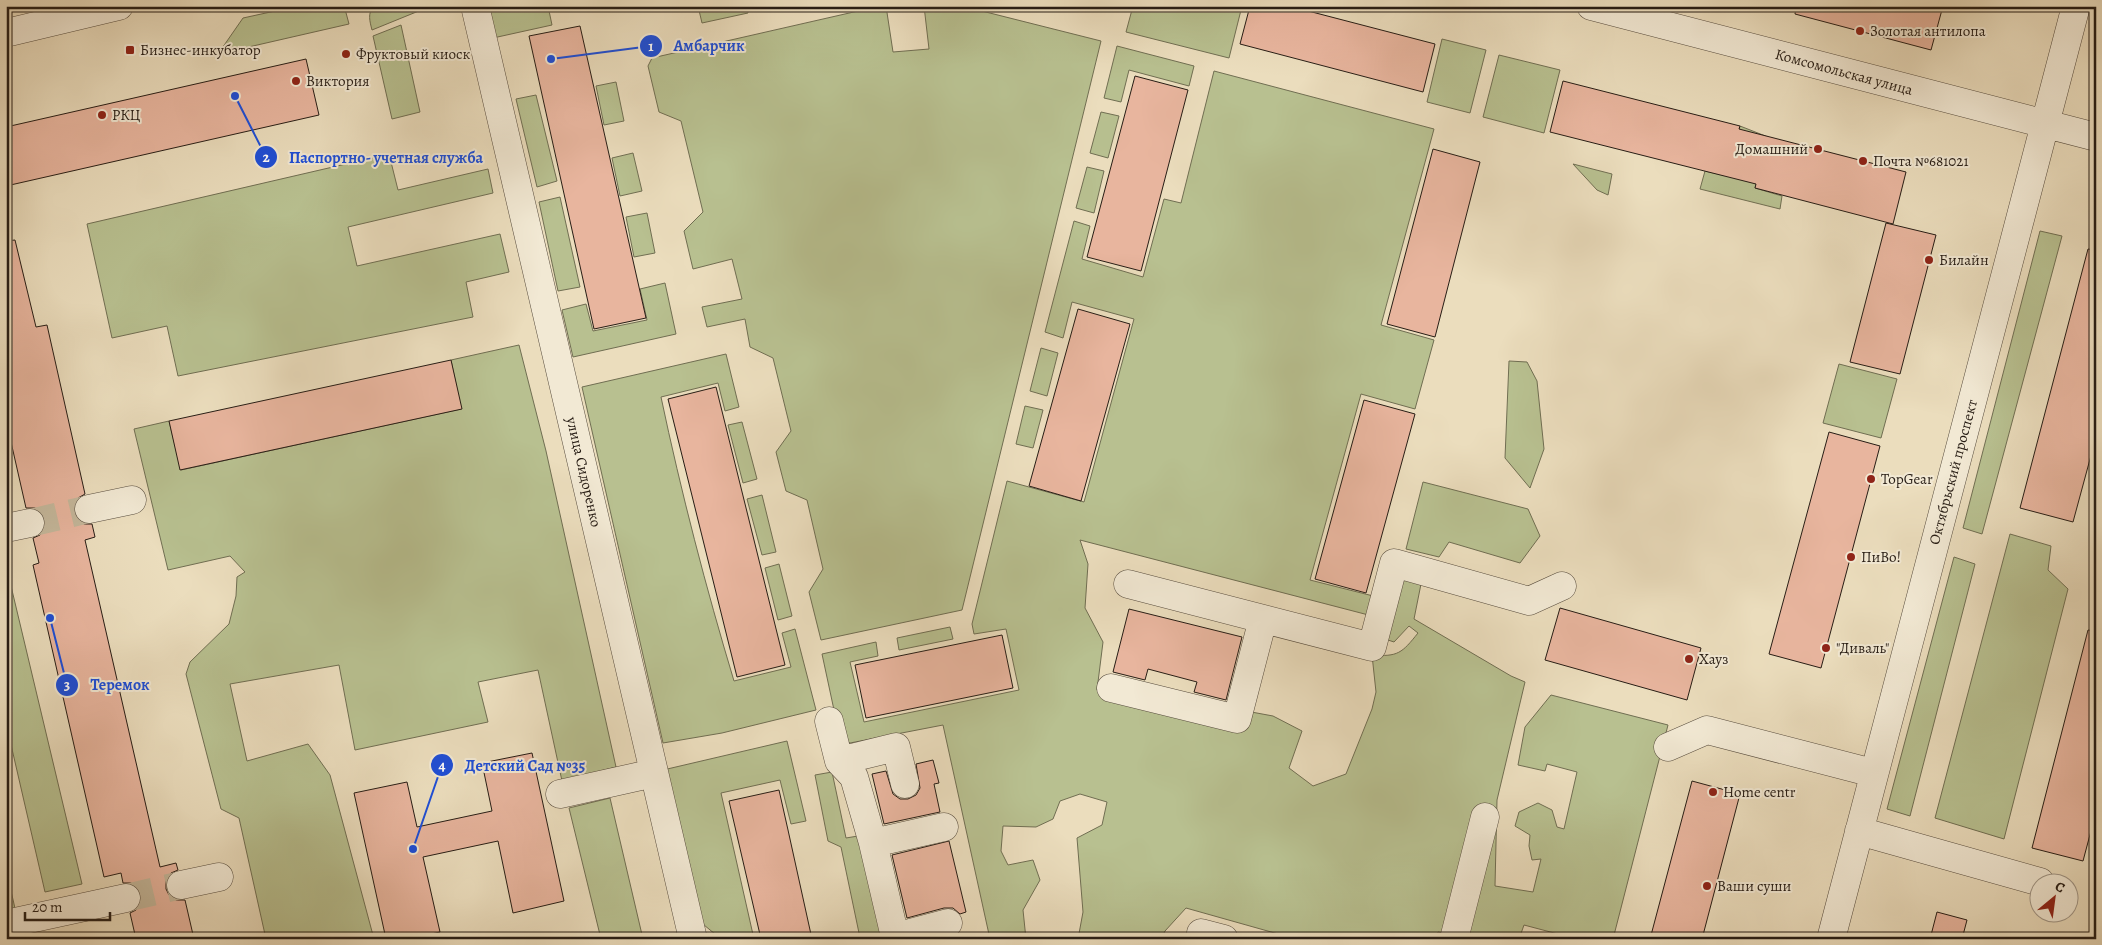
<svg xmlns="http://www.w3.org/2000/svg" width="2102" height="945" viewBox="0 0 2102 945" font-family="Alegreya,serif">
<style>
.green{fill:#b8c090;stroke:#706e52;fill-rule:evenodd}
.building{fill:#e8b59e;stroke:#271d15}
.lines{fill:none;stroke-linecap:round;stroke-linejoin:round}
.minor-tunnel{stroke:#c4b79b;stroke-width:28;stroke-dasharray:28 14;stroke-linecap:butt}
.minor-casing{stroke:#584d3f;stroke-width:29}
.minor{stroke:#f2e9d4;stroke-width:28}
.poi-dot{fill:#8f2418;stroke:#f2e9d4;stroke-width:2}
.labels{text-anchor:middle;stroke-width:4;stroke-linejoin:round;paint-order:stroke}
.poi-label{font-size:15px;fill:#271d15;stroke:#f2e9d4;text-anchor:start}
.street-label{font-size:15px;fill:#271d15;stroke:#f2e9d4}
.leader{fill:none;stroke:#1d4ed8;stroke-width:2}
.callout-dot{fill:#1d4ed8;stroke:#f2e9d4;stroke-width:2}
.mark-label{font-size:15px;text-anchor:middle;font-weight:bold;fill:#fff}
.callout-label{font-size:16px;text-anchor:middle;font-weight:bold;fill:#1d4ed8;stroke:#f2e9d4;stroke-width:4;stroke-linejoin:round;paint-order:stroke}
</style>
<rect width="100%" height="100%" fill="#ebddbd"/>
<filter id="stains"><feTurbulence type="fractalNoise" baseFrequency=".004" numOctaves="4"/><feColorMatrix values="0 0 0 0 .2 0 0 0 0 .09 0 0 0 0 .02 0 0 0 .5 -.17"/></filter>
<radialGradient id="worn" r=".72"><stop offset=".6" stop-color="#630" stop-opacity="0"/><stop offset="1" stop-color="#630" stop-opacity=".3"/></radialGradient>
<!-- green -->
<path class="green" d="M298,6H341L345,9L349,24L218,54L243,18Z
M374,6H431L372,30C370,22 367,13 374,6Z
M486,6H548L552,25L493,38Z
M698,6H747L748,13L702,23Z
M880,6H886L893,52L929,49L924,6H962L1101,41L962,610L821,640L809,592L823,569L807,500L786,491L776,452L791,431L773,358L750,347L745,319L707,327L702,307L742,299L732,259L693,269L684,231L703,212L681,121L659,112L648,66L652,58Z
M1133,6H1242L1229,58L1126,32Z
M401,25L420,112L392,119L373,36Z
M1442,39L1486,50L1470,113L1427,102Z
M1117,46L1194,66L1189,86L1129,70L1121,102L1104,98Z
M1499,55L1560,70L1544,133L1483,117Z
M1214,71L1434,129L1381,325L1434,340L1415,409L1361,394L1310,580L1393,601L1401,568L1423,574L1414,619L1511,676L1525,682L1497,800L1495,886L1533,892L1541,859L1532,860L1529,846L1530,835L1515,826L1519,812L1538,803L1552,810L1557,827L1564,829L1577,772L1547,764L1545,771L1518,765L1525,727L1551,695L1668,725L1613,939H1556L1558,934L1524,925L1519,939H1467L1438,932L1436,939H1296L1186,908L1165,931L1161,939H1078L1083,912L1077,838L1102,825L1107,802L1080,794L1060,801L1053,819L1036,827L1003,826L1001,851L1008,865L1033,860L1040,880L1023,910L1026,939H990L943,725L850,743L840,738L822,654L876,642L878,656L850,662L864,722L1019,690L1006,629L974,634L972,624L1007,481L1084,502L1134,319L1072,302L1063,338L1045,332L1074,221L1090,226L1082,259L1143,277L1164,199L1181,203ZM1080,540L1380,618L1385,639L1394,642L1409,626L1418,633C1402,653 1398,657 1372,655L1376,692L1372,709L1346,774L1313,786L1289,768L1302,731L1273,716L1246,711L1241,726L1097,690L1103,642L1085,608L1088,564Z
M616,82L624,121L604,125L596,86Z
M536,95L557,181L537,187L516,99Z
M1101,112L1119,116L1108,158L1090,153Z
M1740,126L1768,137L1755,188L1782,196L1780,209L1700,189L1705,171L1727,176Z
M633,153L642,191L620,196L612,158Z
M389,154L398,190L488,169L493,193L348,227L357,266L500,234L509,272L466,282L473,317L178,376L167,326L112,338L87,224Z
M1573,164L1612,174L1608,195L1597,190Z
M1087,167L1104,171L1094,213L1076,208Z
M560,197L580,287L558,291L539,202Z
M647,213L655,253L634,257L626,217Z
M2040,231L2062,236L1982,534L1963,528Z
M665,283L676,334L573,357L562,310L586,304L593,331L647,320L640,289Z
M519,345L546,451L616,767L562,781L538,670L478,682L488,722L355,750L339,665L230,684L247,761L308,744L330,775L374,939H266L239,818L221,809L186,674L190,662L229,624L236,596L237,577L245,572L230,556L168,570L134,429L169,421L181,470L461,409L451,360Z
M1041,348L1058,353L1047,396L1030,391Z
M726,354L739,407L725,411L718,383L661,397C681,492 706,588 734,681L791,667L782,633L795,629L816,710L722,733L663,743L582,387Z
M1509,361L1527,362L1537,381L1544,449L1530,488L1505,458Z
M1839,364L1897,379L1881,438L1823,423Z
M1025,406L1043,410L1033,448L1016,444Z
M742,422L757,479L743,483L728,425Z
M1423,482L1528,509L1540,536L1520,563L1449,542L1439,557L1406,549Z
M762,495L776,552L762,555L747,499Z
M2010,534L2051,546L2048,570L2068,589L2004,839L1935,818Z
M1954,557L1975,564L1910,816L1887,809Z
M779,564L792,616L778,620L765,568Z
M6,565L82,884L45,892L6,723Z
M950,627L953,639L899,650L897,638Z
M787,741L806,821L791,824L780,780L721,793L754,939H721L698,920L663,770Z
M832,772L846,838L864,835L889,939H855L859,933L841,847L828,841L815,775Z
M610,798L643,939H601L569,808Z
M6,869L22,939H6Z"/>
<!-- building -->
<path class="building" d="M1250,6H1289L1435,44L1423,92L1240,44Z
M1796,6H1943L1931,50L1795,14Z
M580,26L646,318L594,329L529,36Z
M306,59L319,115L6,186V127Z
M1135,76L1188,90L1141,271L1087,257Z
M1563,81L1740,126L1739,129L1906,172L1893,224L1755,188L1756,184L1550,132Z
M1433,149L1480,162L1435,337L1387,324Z
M1886,223L1936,235L1900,374L1850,362Z
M15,240L36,327L47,325L85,494L78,498L74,504V513L77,519L84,524H92L95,537L85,540L160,867L176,863L178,870L171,873L166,880V889L169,895L176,900H185L194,939H136L130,913L136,910L141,903V894L138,888L131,883H123L121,873L104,877L33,565L39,563L33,538L40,535L45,528V519L41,512L35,508H26L6,420V241Z
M2088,249L2096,250V437L2073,522L2020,508Z
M1078,309L1130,324L1081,501L1029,486Z
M451,360L462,409L180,470L169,421Z
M716,387L785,665L737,677L668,399Z
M1364,400L1415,414L1366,593L1315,579Z
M1829,432L1880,446L1821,668L1769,654Z
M1560,608L1701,648L1687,700L1545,660Z
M1129,609L1242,637L1226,700L1194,692L1197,682L1148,669L1145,680L1113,672Z
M2088,630L2096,631V812L2083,861L2032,848Z
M1002,635L1013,688L866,718L855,665Z
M532,753L564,901L513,913L498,841L423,857L440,932L409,939H386L354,793L407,782L417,827L492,811L482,763Z
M933,760L939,783L934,784L940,812L884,824L872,774L886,771L893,794L900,799H908L916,795L920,788L916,764Z
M1692,781L1740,794L1702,939H1650Z
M779,790L788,830L812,939H761L729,801Z
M949,841L966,912L960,914L953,908H944L907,918L892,855Z
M1937,912L1967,920L1962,939H1930Z"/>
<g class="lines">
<!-- minor-tunnel -->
<path class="minor-tunnel" d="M30,523L89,509
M126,898L181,885"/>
<!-- minor casing -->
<g class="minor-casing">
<path id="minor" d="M475,6L693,939
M1591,6L2096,137
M6,33L119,6
M89,509L132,500
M6,528L30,523
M1128,584L1372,647L1394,563L1529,601L1562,586
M1111,688L1237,719L1263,619
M829,721L839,761L854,777L873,843L895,937L948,923
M1668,747L1707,730L1873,773
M839,761L896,747L905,784
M560,794L654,773
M1859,831L2040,882
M873,843L944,827
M181,885L219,877
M6,924L126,898
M1201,933L1224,939
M1454,939L1485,817
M1831,939L2076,6"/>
</g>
<!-- minor -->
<use href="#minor" class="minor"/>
</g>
<!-- markers -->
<g class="poi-dot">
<circle cx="1860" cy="31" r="5"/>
<rect x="125" y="45" width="10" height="10" rx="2.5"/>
<circle cx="346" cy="54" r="5"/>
<circle cx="296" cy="81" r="5"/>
<circle cx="102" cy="115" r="5"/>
<circle cx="1818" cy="149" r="5"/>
<circle cx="1863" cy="161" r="5"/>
<circle cx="1929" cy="260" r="5"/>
<circle cx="1871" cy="479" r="5"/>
<circle cx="1851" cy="557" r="5"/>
<circle cx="1826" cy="648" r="5"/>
<circle cx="1689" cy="659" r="5"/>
<circle cx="1713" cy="792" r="5"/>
<circle cx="1707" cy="886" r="5"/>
</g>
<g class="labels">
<!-- poi labels -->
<g class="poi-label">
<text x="1870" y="36">Золотая антилопа</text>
<text x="140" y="55">Бизнес-инкубатор</text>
<text x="356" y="59">Фруктовый киоск</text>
<text x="306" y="86">Виктория</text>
<text x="112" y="120">РКЦ</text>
<text x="1808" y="154" text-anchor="end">Домашний</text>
<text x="1873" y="166">Почта №681021</text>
<text x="1939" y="265">Билайн</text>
<text x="1881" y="484">TopGear</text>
<text x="1861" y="562">ПиВо!</text>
<text x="1836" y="653">"Диваль"</text>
<text x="1699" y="664">Хауз</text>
<text x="1723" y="797">Home centr</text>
<text x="1717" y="891">Ваши суши</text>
</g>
<!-- street labels -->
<g class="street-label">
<text transform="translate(1844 72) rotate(15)" y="5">Комсомольская улица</text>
<text transform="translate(584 472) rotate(77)" y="5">улица Сидоренко</text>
<text transform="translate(1953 472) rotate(-75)" y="5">Октябрьский проспект</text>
</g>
</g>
<!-- callouts -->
<path class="leader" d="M551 59L651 46M235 96L266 157M50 618L67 685M413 849L442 765"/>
<g class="callout-dot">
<circle cx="551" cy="59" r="5"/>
<circle cx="235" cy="96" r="5"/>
<circle cx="50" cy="618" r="5"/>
<circle cx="413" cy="849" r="5"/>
<circle cx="651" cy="46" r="12"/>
<circle cx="266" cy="157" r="12"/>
<circle cx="67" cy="685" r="12"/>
<circle cx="442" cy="765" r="12"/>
</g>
<g class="mark-label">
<text x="651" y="51">1</text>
<text x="266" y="162">2</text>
<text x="67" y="690">3</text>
<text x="442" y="770">4</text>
</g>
<g class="callout-label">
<text x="709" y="51">Амбарчик</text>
<text x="386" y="163">Паспортно- учетная служба</text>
<text x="120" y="690">Теремок</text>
<text x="525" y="771">Детский Сад №35</text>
</g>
<!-- margin -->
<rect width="2102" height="945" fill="none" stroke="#ebddbd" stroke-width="25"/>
<rect x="8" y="8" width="2087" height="930" fill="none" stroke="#271d15" stroke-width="2.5"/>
<rect x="12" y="12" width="2077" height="920" fill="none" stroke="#271d15"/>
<!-- north arrow -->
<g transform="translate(2054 898) rotate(29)"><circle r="24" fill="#f2e9d4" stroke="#a19788"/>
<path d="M0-4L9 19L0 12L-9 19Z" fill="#8f2418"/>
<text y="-8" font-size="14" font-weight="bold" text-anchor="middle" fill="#271d15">С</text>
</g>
<!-- scale -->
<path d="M25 912v8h85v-8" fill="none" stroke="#271d15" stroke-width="2.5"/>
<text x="32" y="912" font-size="15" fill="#271d15" stroke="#f2e9d4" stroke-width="4" paint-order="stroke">20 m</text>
<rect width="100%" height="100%" filter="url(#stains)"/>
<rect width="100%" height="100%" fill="url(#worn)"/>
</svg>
